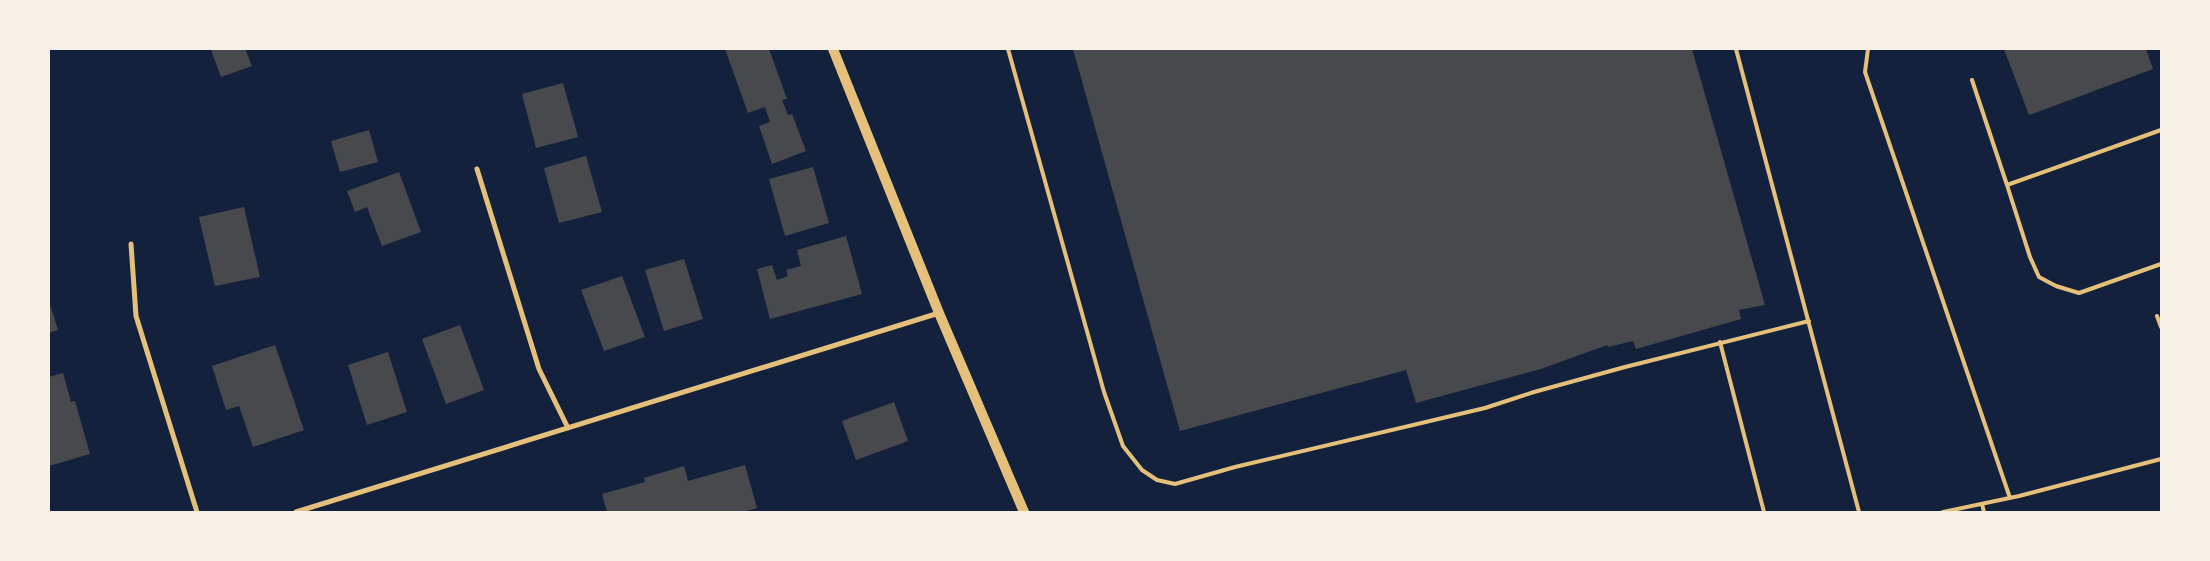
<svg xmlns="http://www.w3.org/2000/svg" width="2210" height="561" viewBox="0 0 2210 561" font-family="'Titillium Web',sans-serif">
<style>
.building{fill:#48494c}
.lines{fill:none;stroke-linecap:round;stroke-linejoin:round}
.service{stroke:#e5c07b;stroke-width:4}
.minor{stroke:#e5c07b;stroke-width:5}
.secondary{stroke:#e5c07b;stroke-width:10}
</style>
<rect width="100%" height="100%" fill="#14213d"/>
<!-- building -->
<path class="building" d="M213,49H245L252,66L221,77L211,50Z
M725,49H769L787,99L782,100L788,115L792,114L806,151L772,164L759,126L770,122L765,107L748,113Z
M1073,49H1692L1765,305L1739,310L1741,319L1636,349L1633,341L1608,347L1607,345L1541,369L1416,403L1406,370L1180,431Z
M2004,49H2146L2153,69L2029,115Z
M563,83L578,137L536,148L522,94Z
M369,130L378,162L340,172L331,141Z
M586,156L602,212L559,223L544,168Z
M813,167L829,223L785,236L769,179Z
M399,172L421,232L382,246L367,207L355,212L347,191Z
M244,207L260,277L215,286L199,217Z
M846,236L862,294L770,319L757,269L772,265L777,280L788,276L786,270L801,266L797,250Z
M684,259L703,319L664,331L645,270Z
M622,276L645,337L604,351L581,290Z
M49,301L58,330L49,333Z
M460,325L484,390L446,404L422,339Z
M275,345L304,430L253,447L239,406L226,410L212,366Z
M388,352L407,412L367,425L348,365Z
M63,373L71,402L75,401L90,454L49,466V377Z
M894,402L908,441L856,460L842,421Z
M745,465L757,508L743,512H607L602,494L645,482L644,478L684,466L688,481Z"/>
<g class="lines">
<!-- service -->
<path class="service" d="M1008,49L1104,392L1123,446L1142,470L1157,480L1175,484L1235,467L1485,408L1534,392L1625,367L1809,321
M1736,49L1859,512
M1868,49L1865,72L2010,498
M1972,80L2007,185
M2161,130L2007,185L2030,257L2039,277L2056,286L2079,293L2161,264
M2157,316L2161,327
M1720,342L1764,512
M1982,504L1984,512
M1943,512L2019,496L2161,459"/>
<!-- minor -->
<path class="minor" d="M477,169L539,369L568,428
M131,244L136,316L197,512
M296,512L939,313"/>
<!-- secondary -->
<path class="secondary" d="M833,49L939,313L1024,512"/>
</g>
<!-- border -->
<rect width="2210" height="561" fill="none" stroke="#f6f1e7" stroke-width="100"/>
</svg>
